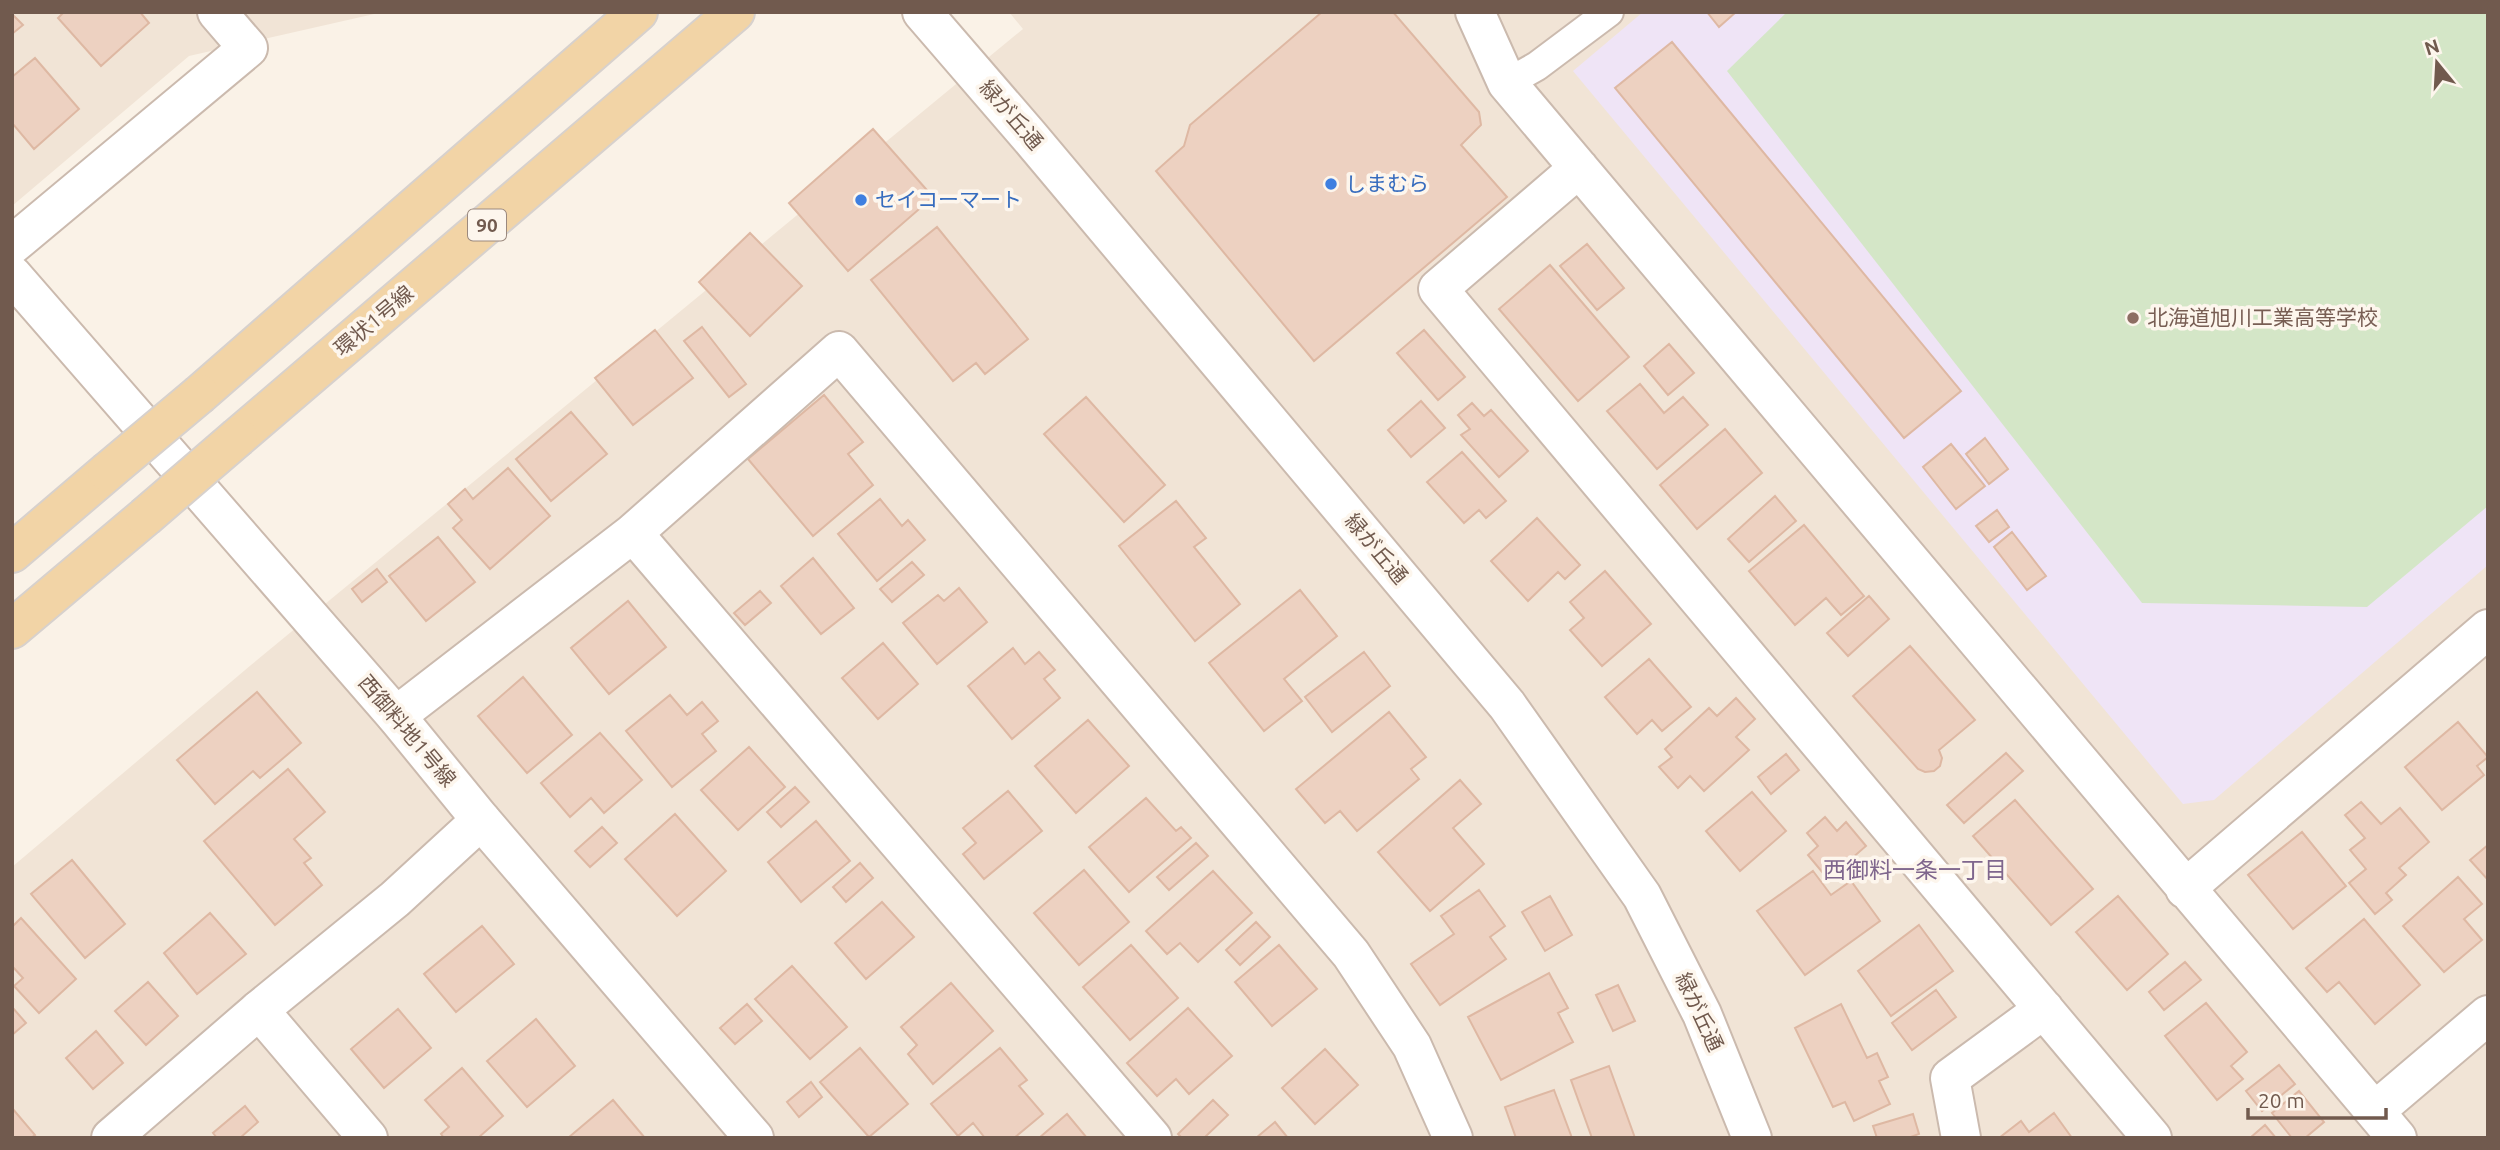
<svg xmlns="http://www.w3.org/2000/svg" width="2500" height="1150" viewBox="0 0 2500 1150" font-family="Ubuntu,'Noto Sans JP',sans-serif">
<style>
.residential{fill:#f1e4d6}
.education{fill:#efe4f6}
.green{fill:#d4e6c7}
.building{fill:#edd1c1;stroke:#deb8a3;stroke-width:2}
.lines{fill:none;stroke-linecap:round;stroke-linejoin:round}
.service-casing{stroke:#cbbaae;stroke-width:32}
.minor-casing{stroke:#cbbaae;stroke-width:42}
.tertiary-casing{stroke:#cbbaae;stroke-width:42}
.primary-casing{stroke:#d7d1cd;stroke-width:42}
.service{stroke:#fff;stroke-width:28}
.minor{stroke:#fff;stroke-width:38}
.tertiary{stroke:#fff;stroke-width:38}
.primary{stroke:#f2d4a6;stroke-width:38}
.primary-bridge-casing{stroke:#d7d1cd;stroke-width:42;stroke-linecap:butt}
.primary-bridge{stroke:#f2d4a6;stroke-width:38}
.shop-dot{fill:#3f7fe0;stroke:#fdf6ed;stroke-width:2.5}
.education-dot{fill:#8d6e63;stroke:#fdf6ed;stroke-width:2.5}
.labels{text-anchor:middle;stroke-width:7;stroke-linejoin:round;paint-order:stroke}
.shield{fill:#fdf6ed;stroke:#9b897e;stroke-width:2}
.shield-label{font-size:19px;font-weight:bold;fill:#715a4e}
.street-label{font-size:21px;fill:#715a4e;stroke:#fdf6ed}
.shop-label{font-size:21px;fill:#366cbe;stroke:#fdf6ed;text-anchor:start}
.education-label{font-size:21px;fill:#785e54;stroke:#fdf6ed;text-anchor:start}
.neighbourhood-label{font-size:23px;fill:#7f668d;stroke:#fdf6ed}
</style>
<rect width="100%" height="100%" fill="#faf2e7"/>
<!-- residential -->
<path class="residential" d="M12,12H383L189,56L12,206Z
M1009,12H2488V1138H12V867L251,665L1023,29Z"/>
<!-- education -->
<path class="education" d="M1643,12H2488V565L2214,800L2183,804L1573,71Z"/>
<!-- green -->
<path class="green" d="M1787,12H2488V506L2367,607L2142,603L1727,71Z"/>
<!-- building -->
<path class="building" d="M64,12H140L149,23L101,66L58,18Z
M1322,12H1393L1479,112L1481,125L1461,145L1507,197L1314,361L1156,171L1184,146L1190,125Z
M1707,12H1736L1719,27Z
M12,14L23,25L12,34Z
M1672,42L1961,391L1904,438L1615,88Z
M35,58L79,109L34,149L12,123V77Z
M873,129L933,197L848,271L789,203Z
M937,227L1028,339L985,374L976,363L953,381L871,280Z
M750,233L802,286L750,336L699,282Z
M1587,244L1624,288L1597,310L1560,266Z
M1550,265L1629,357L1578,401L1499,309Z
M702,327L746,384L729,397L684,341Z
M655,330L693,378L633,425L595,378Z
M1424,330L1465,377L1438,400L1397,353Z
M1669,344L1694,373L1668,395L1644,366Z
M1640,384L1664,413L1683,397L1708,425L1657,469L1607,411Z
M824,395L863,442L848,454L873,485L813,536L748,459Z
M1086,397L1165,485L1124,522L1044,434Z
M1421,401L1445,428L1411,457L1388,430Z
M1472,403L1484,416L1491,410L1528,451L1499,477L1461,435L1470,429L1458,415Z
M571,412L607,454L551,501L516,459Z
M1725,429L1762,473L1697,529L1660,485Z
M1985,438L2008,469L1989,484L1966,454Z
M1951,444L1985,486L1956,509L1923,467Z
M1462,452L1506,501L1486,518L1479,510L1464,523L1427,482Z
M508,468L550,516L490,569L453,528L462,520L448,504L465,489L473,499Z
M1775,496L1796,521L1749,562L1728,539Z
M880,499L902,526L908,520L925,540L877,581L838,534Z
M1176,501L1206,538L1194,547L1240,604L1195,641L1119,546Z
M1997,510L2009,527L1989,542L1976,526Z
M1537,518L1580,565L1565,579L1558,572L1528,601L1491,561Z
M1804,525L1864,596L1841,615L1826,598L1795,625L1749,571Z
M2012,532L2046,576L2027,590L1994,547Z
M438,537L475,582L426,621L389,576Z
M813,558L854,608L821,634L781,586Z
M912,562L924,575L892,602L880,589Z
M377,569L387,582L362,602L352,589Z
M1605,571L1651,624L1602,666L1570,630L1584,618L1570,602Z
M959,588L987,622L937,664L903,623L938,595L944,601Z
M1300,590L1337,636L1284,679L1302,701L1264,731L1209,663Z
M760,591L771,603L745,625L734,613Z
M1869,596L1889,619L1848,656L1827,633Z
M628,601L666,647L609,694L571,648Z
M883,643L918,684L878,719L842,678Z
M1910,646L1975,720L1939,750L1942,758L1940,766L1934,771L1925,772L1918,769L1853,696Z
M1013,648L1025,664L1039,652L1055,670L1044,679L1060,698L1012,739L968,686Z
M1364,652L1390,686L1332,732L1305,697Z
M1649,659L1691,707L1662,731L1652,720L1637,734L1605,697Z
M523,677L572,735L527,773L478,716Z
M257,692L301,743L260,778L253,771L215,804L177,760Z
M670,695L687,715L702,702L718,721L702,734L716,751L672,787L626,731Z
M1736,698L1755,719L1736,737L1749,750L1704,791L1690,776L1678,788L1659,767L1672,757L1665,749L1709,708L1717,716Z
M1389,712L1426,757L1411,769L1419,779L1357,831L1340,811L1325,823L1296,789Z
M1088,720L1129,766L1076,813L1035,766Z
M2458,722L2488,757L2477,766L2484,775L2442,810L2405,767Z
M600,733L642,780L604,813L591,798L570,817L541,783Z
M749,747L785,787L738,830L701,790Z
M2006,753L2023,771L1964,823L1947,805Z
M1786,754L1799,770L1771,794L1758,777Z
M288,769L325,812L294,839L311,858L304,863L322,885L275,925L204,841Z
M1460,780L1481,804L1453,828L1484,864L1430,911L1378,852Z
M795,787L809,802L781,827L767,812Z
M1008,791L1042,831L984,879L963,854L976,843L963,828Z
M1752,792L1786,831L1740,871L1706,831Z
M1146,798L1176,831L1181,827L1191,838L1129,892L1089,847Z
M2015,800L2093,889L2051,925L1973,836Z
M2361,802L2381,824L2400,808L2429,842L2399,868L2406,875L2386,893L2392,900L2375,914L2349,883L2366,869L2350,850L2365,838L2345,815Z
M675,814L726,871L677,916L625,859Z
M1825,817L1837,831L1846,822L1866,846L1828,879L1808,855L1818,846L1807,833Z
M816,821L850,861L801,902L768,862Z
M602,827L617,843L590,867L575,851Z
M2302,832L2346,886L2293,929L2248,875Z
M1196,843L1208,856L1169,890L1157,877Z
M2488,845V880L2470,860Z
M72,860L125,924L85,958L31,894Z
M860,863L873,878L846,902L833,887Z
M1084,870L1129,922L1079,965L1034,913Z
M1213,871L1252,913L1198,962L1180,943L1167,954L1146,931Z
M1813,871L1831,895L1851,881L1880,921L1805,975L1757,911Z
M2458,877L2482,904L2464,919L2482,940L2444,972L2403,926Z
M1479,890L1505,926L1490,937L1506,959L1440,1005L1411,964L1454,934L1441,916Z
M1550,896L1572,935L1545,951L1522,912Z
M2118,896L2168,954L2127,990L2076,932Z
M882,902L914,937L866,979L835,943Z
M210,913L246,954L197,994L164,953Z
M21,918L76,979L39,1013L14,986L23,978L12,966V927Z
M2364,919L2420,985L2375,1024L2339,982L2327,992L2306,968Z
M1256,922L1270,937L1240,965L1226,950Z
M1919,925L1953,971L1891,1016L1858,971Z
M482,926L514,964L456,1012L424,974Z
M1131,945L1178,998L1130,1040L1083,987Z
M1279,945L1317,989L1272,1026L1235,982Z
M2185,962L2201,980L2164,1010L2149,992Z
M792,966L847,1027L810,1059L755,999Z
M1549,973L1568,1008L1558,1013L1573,1042L1501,1080L1468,1017Z
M148,982L178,1016L146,1045L115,1011Z
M951,983L993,1031L933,1084L908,1054L917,1045L901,1027Z
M1618,985L1635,1021L1613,1031L1596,995Z
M1936,990L1956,1017L1912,1050L1892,1023Z
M2206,1003L2247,1052L2231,1066L2243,1079L2217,1100L2165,1036Z
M747,1004L762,1021L735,1044L720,1028Z
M1841,1004L1867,1058L1877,1053L1888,1077L1879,1081L1890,1104L1854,1121L1845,1102L1833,1107L1795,1028Z
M12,1007L26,1023L12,1035Z
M1188,1008L1232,1056L1189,1094L1176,1079L1157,1096L1127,1063Z
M398,1009L431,1048L384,1088L351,1049Z
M536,1019L575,1066L527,1107L487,1061Z
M96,1031L123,1063L93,1089L66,1058Z
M860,1048L908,1104L869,1137L820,1082Z
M1000,1048L1027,1080L1019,1086L1043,1114L1014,1138H985L973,1123L958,1136L931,1104Z
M1325,1049L1358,1085L1315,1124L1282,1088Z
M2279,1065L2295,1084L2262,1111L2246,1091Z
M1609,1066L1635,1138H1592L1571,1080Z
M462,1068L503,1116L478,1138H444L441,1134L449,1127L425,1100Z
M811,1082L822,1097L799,1117L787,1102Z
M1554,1090L1572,1138H1516L1505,1107Z
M2299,1091L2324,1122L2305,1138H2292L2272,1113Z
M613,1100L645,1138H568Z
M1213,1100L1228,1115L1204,1138H1182L1178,1134Z
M245,1106L258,1122L240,1138H217L213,1133Z
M12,1108L35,1135L31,1138H12Z
M2054,1113L2072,1138H1999L2021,1121L2029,1132Z
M1067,1114L1087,1138H1039Z
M1913,1114L1919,1134L1908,1138H1877L1873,1126Z
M1275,1122L1288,1138H1256Z
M2265,1125L2276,1138H2250Z"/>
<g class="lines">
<!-- service casing -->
<g class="service-casing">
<path id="service" d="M1507,83L1537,66L1609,12"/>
</g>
<!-- minor casing -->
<g class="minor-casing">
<path id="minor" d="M1475,12L1507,83L2397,1138
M1579,168L1438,289L2152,1138
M12,245L248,48L217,12
M633,533L1152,1138
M396,716L633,533L839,351L1351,954L1412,1046L1453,1138
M481,820L754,1138
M2185,889L2488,629
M259,1010L368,1138
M2375,1111L2488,1015
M1961,1138L1950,1078L2044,1009"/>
</g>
<!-- tertiary casing -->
<g class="tertiary-casing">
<path id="tertiary" d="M922,12L1029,136L1507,705L1642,896L1702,1014L1752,1138
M12,275L396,716L481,820L395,899L259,1010L111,1138"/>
</g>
<!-- primary casing -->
<g class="primary-casing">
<path id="primary" d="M200,394L638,12
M238,437L735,12
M12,553L107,472
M12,629L145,517"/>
</g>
<!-- service -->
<use href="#service" class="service"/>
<!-- minor -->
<use href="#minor" class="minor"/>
<!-- tertiary -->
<use href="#tertiary" class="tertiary"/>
<!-- primary -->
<use href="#primary" class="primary"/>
<!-- primary-bridge casing -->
<g class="primary-bridge-casing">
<path id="primary-bridge" d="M107,472L200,394
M145,517L238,437"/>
</g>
<!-- primary-bridge -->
<use href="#primary-bridge" class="primary-bridge"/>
</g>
<!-- markers -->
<g class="shop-dot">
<circle cx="1331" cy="184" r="7"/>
<circle cx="861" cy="200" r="7"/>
</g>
<circle class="education-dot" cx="2133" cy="318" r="7"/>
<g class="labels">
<!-- shield labels -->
<rect class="shield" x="468" y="209.5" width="38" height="31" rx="5"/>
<g class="shield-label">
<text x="487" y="232">90</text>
</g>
<!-- street labels -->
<g class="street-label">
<text transform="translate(1011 115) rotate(49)" y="7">緑が丘通</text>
<text transform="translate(374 321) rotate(-40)" y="7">環状1号線</text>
<text transform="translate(1376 549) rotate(50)" y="7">緑が丘通</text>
<text transform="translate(407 731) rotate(50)" y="7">西御料地1号線</text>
<text transform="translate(1699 1012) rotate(65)" y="7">緑が丘通</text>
</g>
<!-- shop labels -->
<g class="shop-label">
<text x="1345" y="191">しまむら</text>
<text x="875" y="207">セイコーマート</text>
</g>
<!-- education labels -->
<g class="education-label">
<text x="2147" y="325">北海道旭川工業高等学校</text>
</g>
<!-- neighbourhood labels -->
<g class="neighbourhood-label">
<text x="1915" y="878">西御料一条一丁目</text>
</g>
</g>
<!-- border -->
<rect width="2500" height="1150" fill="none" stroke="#715a4e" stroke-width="28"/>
<!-- north arrow -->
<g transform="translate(2437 63) rotate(342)" stroke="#fdf6ed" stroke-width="5" paint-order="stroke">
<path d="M0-5L12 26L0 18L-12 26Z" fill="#715a4e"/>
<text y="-10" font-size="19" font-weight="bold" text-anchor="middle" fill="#715a4e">N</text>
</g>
<!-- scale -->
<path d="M2248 1108v10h138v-10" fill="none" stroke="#715a4e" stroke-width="3.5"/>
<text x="2258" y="1108" font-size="21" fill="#715a4e" stroke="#fdf6ed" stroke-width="5" paint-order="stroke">20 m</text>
</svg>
